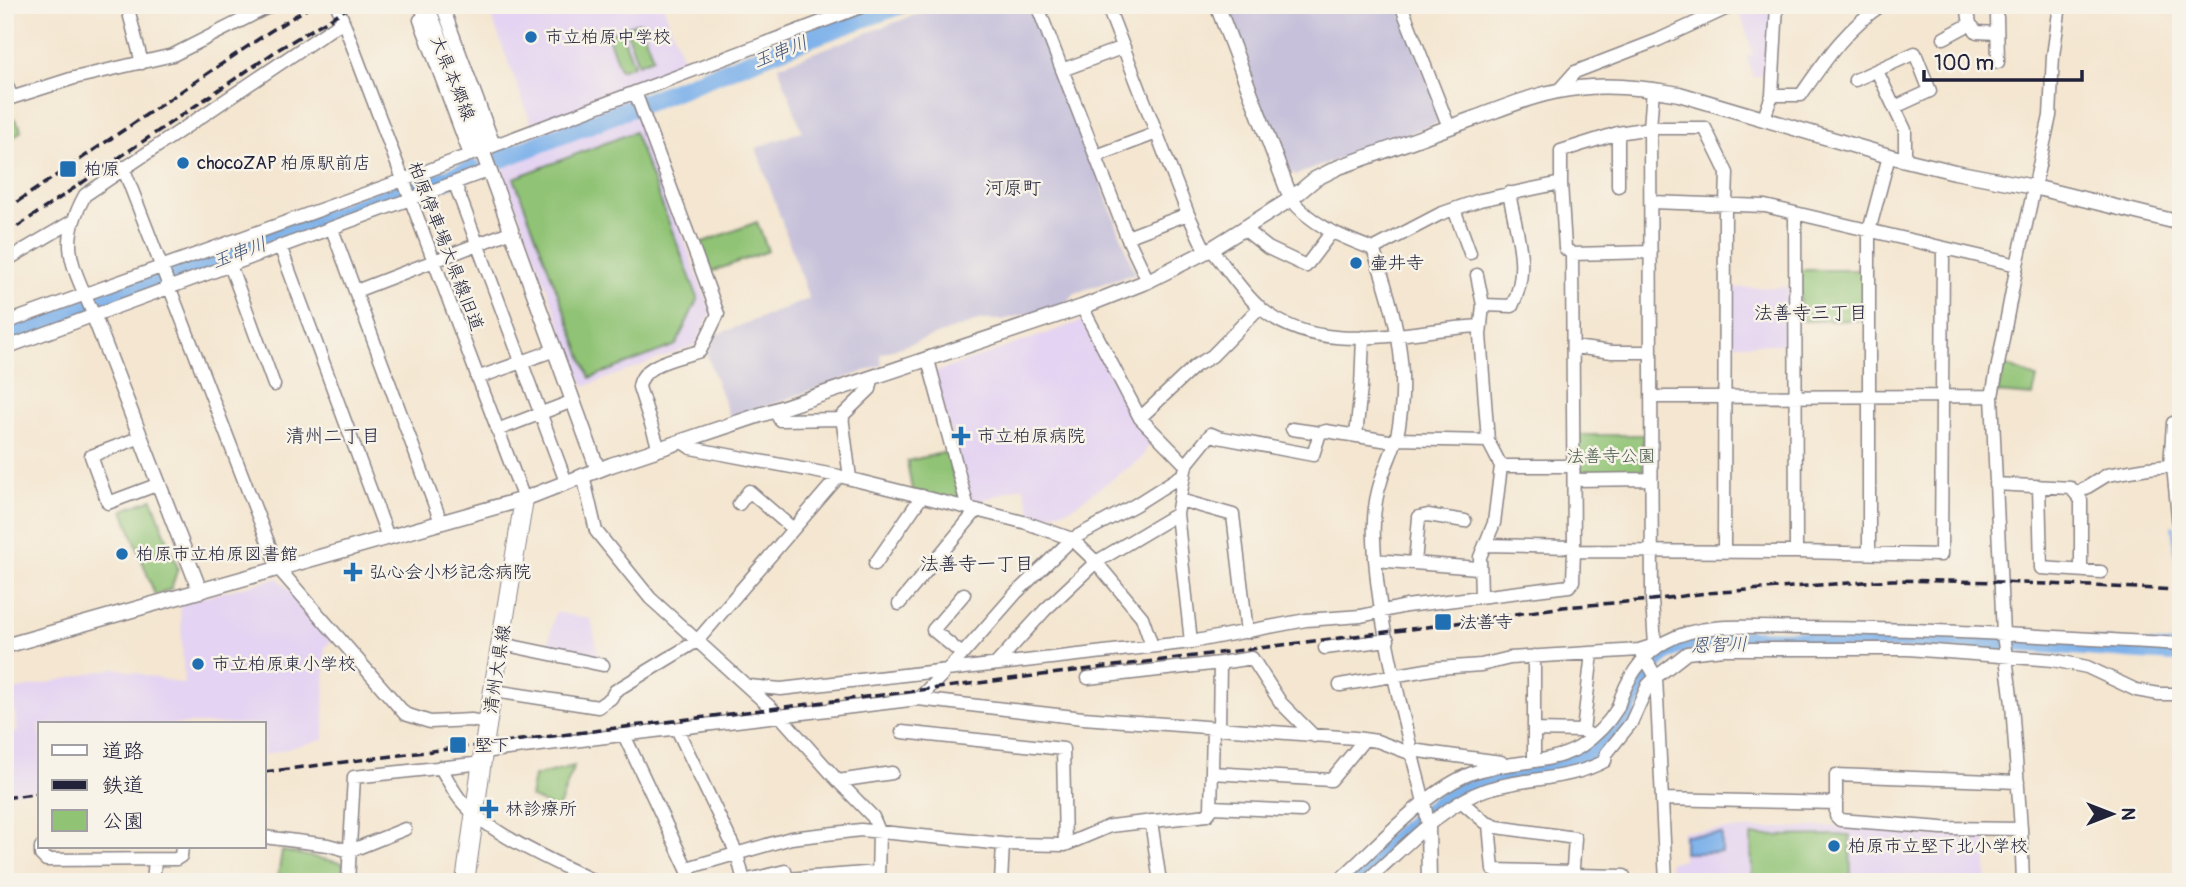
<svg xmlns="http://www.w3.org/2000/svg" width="2186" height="887" viewBox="0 0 2186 887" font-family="Pangolin,'Klee One',sans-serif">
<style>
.built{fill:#e4d3f2}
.industrial{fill:#c6c0da}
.green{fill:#90c374;stroke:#597258;stroke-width:2}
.water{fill:#7db1ea;stroke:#506a92;stroke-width:2}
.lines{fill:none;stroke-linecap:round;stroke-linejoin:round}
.stream{stroke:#7db1ea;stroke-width:3.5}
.river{stroke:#7db1ea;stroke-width:19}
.minor-casing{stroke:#8b8486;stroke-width:15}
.tertiary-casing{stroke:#8b8486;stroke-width:17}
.secondary-casing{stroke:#8b8486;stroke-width:20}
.trunk-casing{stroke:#8b8486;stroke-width:22}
.minor{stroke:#fff;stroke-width:12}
.tertiary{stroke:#fff;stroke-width:14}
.secondary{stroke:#fff;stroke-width:18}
.trunk{stroke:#fff;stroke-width:19}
.rail{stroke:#22223b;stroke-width:3.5;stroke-dasharray:10 5;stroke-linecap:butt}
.poi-dot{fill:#1f6fb2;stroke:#f7f3e8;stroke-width:2.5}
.labels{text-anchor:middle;stroke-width:5;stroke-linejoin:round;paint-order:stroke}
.poi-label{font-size:18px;fill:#22223b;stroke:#f7f3e8;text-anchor:start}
.street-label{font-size:18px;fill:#22223b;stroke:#f7f3e8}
.park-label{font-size:18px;fill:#485a4f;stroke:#f7f3e8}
.water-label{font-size:19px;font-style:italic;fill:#425478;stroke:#f7f3e8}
.neighbourhood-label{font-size:19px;fill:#22223b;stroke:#f7f3e8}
</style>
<rect width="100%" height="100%" fill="#f7f3e8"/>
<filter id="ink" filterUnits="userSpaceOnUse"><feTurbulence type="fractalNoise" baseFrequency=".0143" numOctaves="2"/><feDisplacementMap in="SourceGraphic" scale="14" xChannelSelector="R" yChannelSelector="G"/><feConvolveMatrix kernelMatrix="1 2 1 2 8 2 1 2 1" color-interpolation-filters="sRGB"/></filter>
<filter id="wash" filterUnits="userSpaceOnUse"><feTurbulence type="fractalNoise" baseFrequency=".00686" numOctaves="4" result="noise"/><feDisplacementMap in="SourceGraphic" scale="28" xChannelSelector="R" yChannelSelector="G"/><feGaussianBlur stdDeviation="1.57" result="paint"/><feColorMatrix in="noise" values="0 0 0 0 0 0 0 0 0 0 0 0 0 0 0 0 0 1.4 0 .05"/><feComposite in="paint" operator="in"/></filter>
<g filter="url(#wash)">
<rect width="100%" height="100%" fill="#f4e6d0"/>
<!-- built -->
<path class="built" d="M487,5H663L685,65L627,87L711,312L695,345L584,387L499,160L539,144Z
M1753,5H1774L1770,72L1753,78L1747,57L1753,54L1740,12Z
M1788,287L1789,344H1728L1727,288Z
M1082,321L1131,415L1151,441L1141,459L1071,508L1034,519L1023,486L972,504L933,373Z
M278,578L332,640L325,647L324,739L264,755V724H40V789L10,793L5,734L18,732L11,691L115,668L184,684L180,603Z
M555,612L591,619L600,662L547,651Z
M1853,826L1985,834L1987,882H1671L1669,862L1683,860L1682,831Z"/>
<!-- industrial -->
<path class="industrial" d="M942,5H1034L1135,273L1075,293L1063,306L1039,316L1037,312L1002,320H981L880,354L882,365L730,419L707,355L716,335L809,299L756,148L802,131L778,66Z
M1222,5H1398L1443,121L1296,175L1285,169Z"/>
<!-- green -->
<path class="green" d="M640,22L653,58L638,64L625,27Z
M620,29L634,65L620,70L607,34Z
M12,116L20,126L21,131L5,144V129Z
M634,132L698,298L676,345L590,378L514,178Z
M757,222L768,251L711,272L700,243Z
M1800,270H1864V320L1800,321Z
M2004,365L2037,378L2033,396L1997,393Z
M1578,435H1643V476H1578Z
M947,452L961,503L912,490L907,461Z
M152,499L178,568L171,589L155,595L123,510Z
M574,766L558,810L530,797L534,776Z
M1850,835L1851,882H1752L1751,836Z
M282,851L343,863L342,882H277Z"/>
<!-- water -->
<path class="water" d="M1722,834V852L1684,853V835Z"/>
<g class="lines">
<!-- stream -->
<path class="stream" d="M2173,526L2181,600"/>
<!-- river -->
<path class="river" d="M503,158L809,38L900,5
M5,336L393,194L420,189L473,169
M1348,882C1388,848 1434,799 1482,779C1516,766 1558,774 1589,753C1605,742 1619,726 1627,710C1638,687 1646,664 1669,650C1694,634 1749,640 1779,640C1854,639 1931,639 2006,642C2065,644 2123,650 2181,653"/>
</g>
</g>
<g filter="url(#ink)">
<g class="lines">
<!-- minor casing -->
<g class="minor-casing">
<path id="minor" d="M127,5L142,63
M337,5L524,499
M442,5L494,145
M1037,5L1127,237L1148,281
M1107,5L1188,214L1206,252
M1401,5L1449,127
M1967,5L1970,24L1977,32L1997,33
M1997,17L1998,62
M420,20L470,155
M1944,38L1970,24
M1062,70L1124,47
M1877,71L1905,130V160
M1855,80L1915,53L1930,91L1895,107
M1558,91L1575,72L1658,40L1734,5
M635,92L718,314L700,351C679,358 642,363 639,387L659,449
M1772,95H1801C1824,62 1847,27 1882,5
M11,98L74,78L173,55L272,5
M1764,118L1772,95L1777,5
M1096,156L1157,133
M123,167L278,568L405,714L430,722L471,720L488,723
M1561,183L1565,248L1572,254
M455,184L566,482
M1618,186V133
M1291,199C1312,226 1342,237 1373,249C1395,310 1411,371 1397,436C1393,452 1385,466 1381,481C1375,499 1373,521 1374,539C1376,611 1396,684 1412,754C1417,778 1426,802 1428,827
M1651,202L1765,206L2017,265
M1454,209L1470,253
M1795,214L1796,552
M332,229L441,522
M1244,229L1268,248L1306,266L1331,233
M1127,237L1188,214
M280,246L388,537
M1211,249C1227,268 1241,291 1259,307C1321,360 1409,329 1481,326
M1373,249L1440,214L1480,200L1561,183V151L1618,133L1650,128H1705L1727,173L1726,203
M5,261L73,221
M230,265L274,385
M1477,275L1483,305L1480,335L1488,441L1501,466L1494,523L1480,557L1481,597
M356,291L512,231
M1483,305L1512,306C1531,269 1516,232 1509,193
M1082,307L1140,418L1186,465L1177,514L1191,642
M93,314C73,265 57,246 85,195L343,21
M5,323L403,180L866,5
M1574,347L1612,352H1651
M5,348L489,170
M928,360L968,508L1027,523L1072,539L1096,562L1142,617L1152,646
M477,378L555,350
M1651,397L1992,396
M775,411L780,420L843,419
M1140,418L1195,366L1212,356L1260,307
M1292,429L1320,433
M497,430L573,401
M1356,436L1361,387L1363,337
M141,437L91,456L108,503L159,484
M1396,439L1488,441
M682,442L691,448L839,476L968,508
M1186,465L1211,434L1218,437L1313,455L1320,433L1326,431L1395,442
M1501,466H1574
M2170,466L2173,423L2181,420
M2173,466L2181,548
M583,475L596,531L650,598L781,717L838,781L873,817L879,831L878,882
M850,478L842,416L870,389L872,379
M1574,480L1651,479
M1995,484L2071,488L2081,500V570
M2039,486L2041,568L2101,572
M2076,494L2107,475L2148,468L2181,465
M1180,500L1233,515L1247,632
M739,504L749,491L793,529
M1485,545L1574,547
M1574,551L1796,552L1941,555L1943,249
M1724,552L1725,203
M1869,553V231L1889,156
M1375,560L1478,568
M1415,563L1419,517L1428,515L1465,521
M875,564L922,496
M899,604L977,510
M502,644L603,665
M1325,648L1388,640
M1642,653L1656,677L1666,882
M962,654L933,630L964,594
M996,664L1045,610L1096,562L1177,514
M1088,678L1220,663
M1340,685L1438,668L1481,665L1510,658L1639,650L1655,645L1652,600L1650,128L1653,89
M749,686L781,689L1191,642L1306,620L1361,616L1406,606L1569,586L1573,581L1574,551L1572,254L1651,252
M494,691L598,707L611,698L615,691L697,641L839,476
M918,699L960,657L1016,593L1072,539L1135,505L1184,474
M1219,728L1220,663L1252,658L1281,703L1314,736
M677,729L737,854L744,881L785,871L787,879
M1534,730L1583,731L1590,735
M1583,731L1592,653
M902,732L1063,749L1065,845
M624,735L693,882
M1411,750L1501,762
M483,752L918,699L1083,718L1355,738L1377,741L1412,754
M1534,761V656
M440,767C448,779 454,794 464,804C493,836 557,863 596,882
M1212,773L1331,780L1364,740
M838,781L892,773
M1663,799L1836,803V816L1840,820L1942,828L2021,829
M1462,802L1485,822L1497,827L1575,838L1572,882
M1836,803V775L2018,782
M1212,807L1301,811
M1151,821L1160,882
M1489,824L1493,870L1573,872
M264,837L328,845L350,851L405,829
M41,847V855L46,860L176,859L181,856L182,847
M687,868L791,838L861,830L1003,844L1065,845L1110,826L1207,815L1211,810L1213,728
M1573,875L1624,876
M153,882L155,860
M348,882L354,777L483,763
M787,882V879L878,872
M1001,882L1003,844
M1337,882C1376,848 1424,791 1472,773C1507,760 1547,766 1580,747C1593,738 1608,724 1617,709C1619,705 1620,699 1622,695C1631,673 1644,654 1665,642C1704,620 1756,628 1800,628C1927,628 2054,637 2181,644
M1365,882C1400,852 1442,805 1485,790C1525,777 1568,781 1605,761L1606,754L1631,723L1648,685L1656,677L1687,653L1723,649H1908L2053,660L2087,667L2136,690L2159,694H2181
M2023,882L2021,829L2012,704L2003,634L1992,396L2017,265L2050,116L2053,56L2060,5"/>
</g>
<!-- tertiary casing -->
<g class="tertiary-casing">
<path id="tertiary" d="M1217,5L1291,199
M5,83L10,96
M482,150L598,470
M93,314L200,591
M5,646L524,499L611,465L1082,307L1148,281L1211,249L1291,199L1315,179L1339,167C1385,151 1430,134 1475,118C1508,106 1543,91 1578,88C1612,84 1646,88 1679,94L1889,156L1955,172L2034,187L2181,223
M1428,827L1429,882"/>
</g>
<!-- secondary casing -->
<g class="secondary-casing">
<path id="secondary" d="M465,882L485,739L524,499"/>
</g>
<!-- trunk casing -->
<g class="trunk-casing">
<path id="trunk" d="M424,5L482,150"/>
</g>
<!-- minor -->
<use href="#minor" class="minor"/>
<!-- tertiary -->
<use href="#tertiary" class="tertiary"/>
<!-- secondary -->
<use href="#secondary" class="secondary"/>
<!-- trunk -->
<use href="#trunk" class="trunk"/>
<!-- rail -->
<path class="rail" d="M5,210L269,32L313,5
M5,235L279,49L353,5
M264,772L1443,625L1563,607L1652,600L1706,593L1892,580L2000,582L2181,590
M5,798L40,793"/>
</g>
</g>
<!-- markers -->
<g class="poi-dot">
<circle cx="531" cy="37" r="7"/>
<circle cx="183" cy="163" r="7"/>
<rect x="59" y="160" width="18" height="18" rx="3.5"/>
<circle cx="1356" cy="263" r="7"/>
<path d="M957.5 425.5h7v7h7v7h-7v7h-7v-7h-7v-7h7z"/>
<circle cx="122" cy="554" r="7"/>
<path d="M349.5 561.5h7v7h7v7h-7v7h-7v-7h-7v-7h7z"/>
<rect x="1434" y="613" width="18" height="18" rx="3.5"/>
<circle cx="198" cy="664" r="7"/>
<rect x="449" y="736" width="18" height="18" rx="3.5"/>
<path d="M485.5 798.5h7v7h7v7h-7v7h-7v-7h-7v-7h7z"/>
<circle cx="1834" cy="846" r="7"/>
</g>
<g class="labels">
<!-- poi labels -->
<g class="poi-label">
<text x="545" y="43">市立柏原中学校</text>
<text x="197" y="169">chocoZAP 柏原駅前店</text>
<text x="84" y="175">柏原</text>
<text x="1370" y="269">壷井寺</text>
<text x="977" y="442">市立柏原病院</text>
<text x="136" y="560">柏原市立柏原図書館</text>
<text x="369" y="578">弘心会小杉記念病院</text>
<text x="1459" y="628">法善寺</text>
<text x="212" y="670">市立柏原東小学校</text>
<text x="474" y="751">堅下</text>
<text x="505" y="815">林診療所</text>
<text x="1848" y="852">柏原市立堅下北小学校</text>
</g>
<!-- street labels -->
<g class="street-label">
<text transform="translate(453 78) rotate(68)" y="6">大県本郷線</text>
<text transform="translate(446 246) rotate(69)" y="6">柏原停車場大県線旧道</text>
<text transform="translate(497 669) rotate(-81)" y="6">清州大県線</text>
</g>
<!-- park labels -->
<g class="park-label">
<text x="1611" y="462">法善寺公園</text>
</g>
<!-- water labels -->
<g class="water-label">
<text transform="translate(780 51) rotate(-21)" y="7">玉串川</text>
<text transform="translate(239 252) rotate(-20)" y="7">玉串川</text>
<text transform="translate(1719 644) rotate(-2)" y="7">恩智川</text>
</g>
<!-- neighbourhood labels -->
<g class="neighbourhood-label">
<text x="1013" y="194">河原町</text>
<text x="1811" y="319">法善寺三丁目</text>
<text x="333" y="442">清州二丁目</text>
<text x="977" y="570">法善寺一丁目</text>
</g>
</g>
<!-- margin -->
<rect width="2186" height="887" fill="none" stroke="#f7f3e8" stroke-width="28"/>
<!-- legend -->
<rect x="38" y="722" width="228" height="126" fill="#f7f3e8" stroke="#a29fa3" stroke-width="2"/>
<rect x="52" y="745" width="35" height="10" fill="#ffffff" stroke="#a29fa3" stroke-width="2"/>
<text x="102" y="758" font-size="21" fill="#22223b">道路</text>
<rect x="52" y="780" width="35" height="10" fill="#22223b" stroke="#a29fa3" stroke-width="2"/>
<text x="102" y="792" font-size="21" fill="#22223b">鉄道</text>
<rect x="52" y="810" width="35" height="21" fill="#90c374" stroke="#a29fa3" stroke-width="2"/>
<text x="102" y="828" font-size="21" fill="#22223b">公園</text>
<!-- north arrow -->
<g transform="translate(2112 814) rotate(90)" stroke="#f7f3e8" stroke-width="5" paint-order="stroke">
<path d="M0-5L12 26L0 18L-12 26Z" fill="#22223b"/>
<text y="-10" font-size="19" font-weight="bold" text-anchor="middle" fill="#22223b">N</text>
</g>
<!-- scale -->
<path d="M1924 70v10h158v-10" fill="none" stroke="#22223b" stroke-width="3.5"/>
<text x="1934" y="70" font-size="21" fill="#22223b" stroke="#f7f3e8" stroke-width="5" paint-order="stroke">100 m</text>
</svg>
